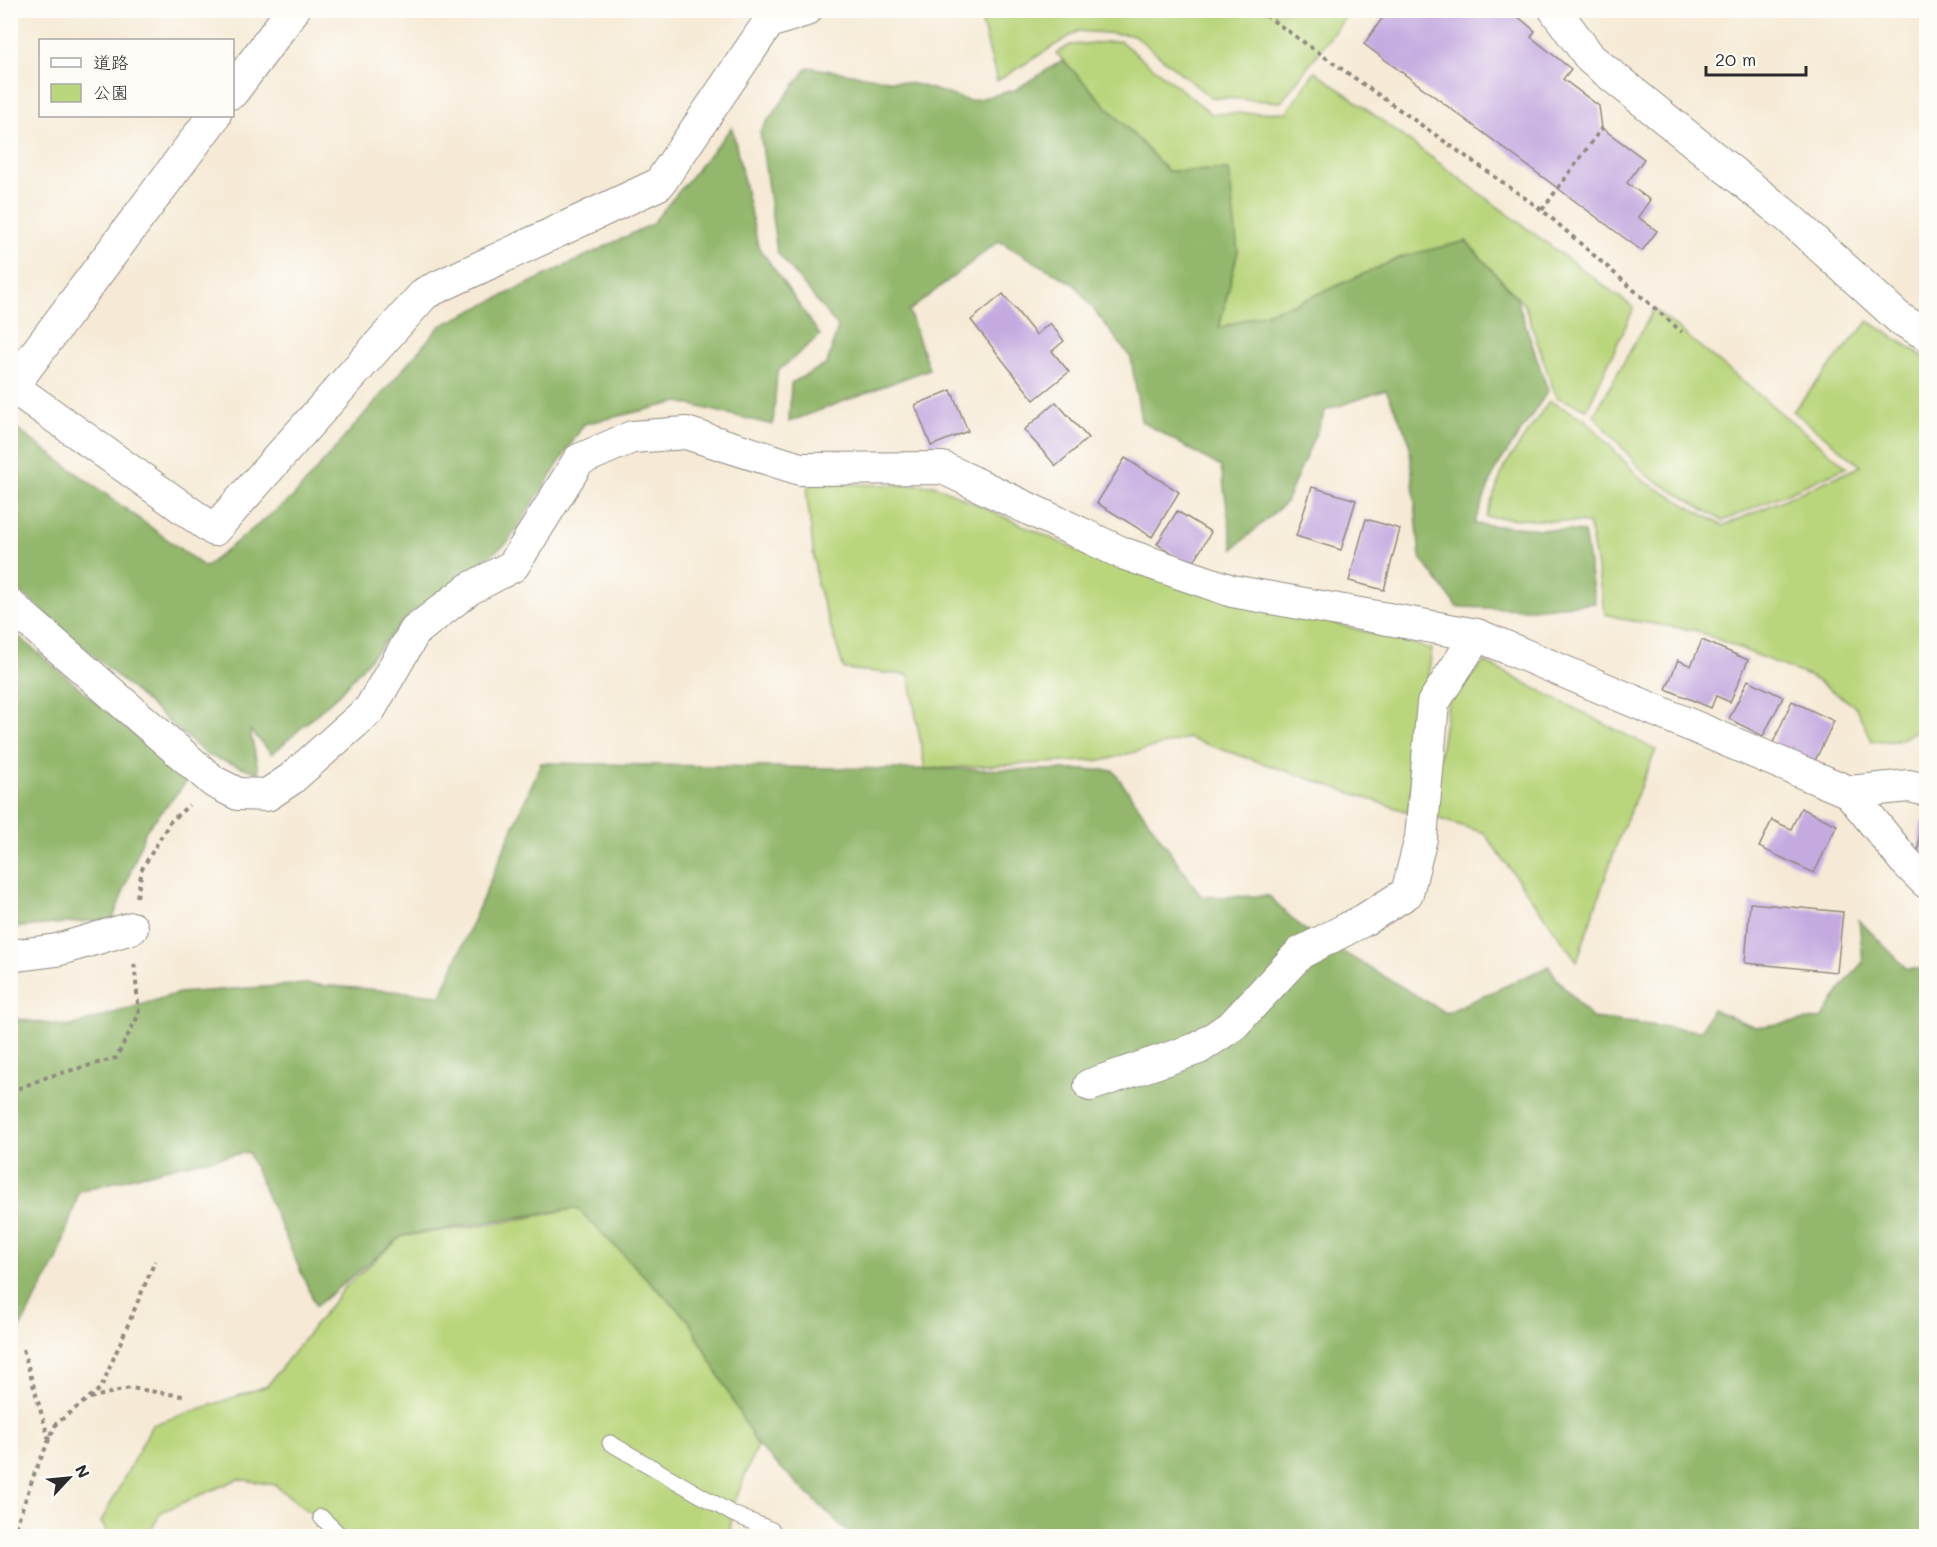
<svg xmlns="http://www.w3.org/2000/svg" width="1937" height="1547" viewBox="0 0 1937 1547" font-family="Mali,'Klee One',sans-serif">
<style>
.green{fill:#bad67d;stroke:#728054;stroke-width:1.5}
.forest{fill:#93b76c;stroke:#5f714c;stroke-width:1.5}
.building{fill:#c5aae0}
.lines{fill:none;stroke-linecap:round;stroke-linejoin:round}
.service-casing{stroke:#908a80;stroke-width:17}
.minor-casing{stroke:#908a80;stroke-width:34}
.tertiary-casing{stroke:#908a80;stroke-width:35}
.path{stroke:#908a80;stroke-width:4;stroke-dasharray:4.5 4.5;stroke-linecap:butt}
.service{stroke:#fff;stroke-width:15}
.minor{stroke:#fff;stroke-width:32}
.tertiary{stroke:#fff;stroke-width:33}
</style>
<rect width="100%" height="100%" fill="#fdfcf7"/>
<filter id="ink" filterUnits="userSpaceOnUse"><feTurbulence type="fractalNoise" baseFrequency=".0167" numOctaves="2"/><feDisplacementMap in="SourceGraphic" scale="12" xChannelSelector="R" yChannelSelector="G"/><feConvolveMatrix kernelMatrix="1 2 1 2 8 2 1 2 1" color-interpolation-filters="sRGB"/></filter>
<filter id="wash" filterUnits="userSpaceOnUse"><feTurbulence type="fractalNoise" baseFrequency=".008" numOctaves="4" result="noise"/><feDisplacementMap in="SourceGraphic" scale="24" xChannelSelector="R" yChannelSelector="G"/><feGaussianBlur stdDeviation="1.35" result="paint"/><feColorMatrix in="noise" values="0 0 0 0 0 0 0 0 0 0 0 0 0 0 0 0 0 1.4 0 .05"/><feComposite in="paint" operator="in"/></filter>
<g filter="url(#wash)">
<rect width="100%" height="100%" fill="#f6ead6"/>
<!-- green -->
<path class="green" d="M979,11V10L1350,11L1281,102L1210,97L1134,35L1078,31L997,81Z
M1120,41L1212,114L1287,112L1315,71L1634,308L1587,409L1556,397L1525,306L1466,241L1300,302L1219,328L1238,251L1168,171L1056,53L1070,45Z
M1654,309L1847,467L1723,521L1646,475L1594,415Z
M1868,321L1926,358V725L1898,741H1872L1855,706L1811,677L1695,630L1627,620L1605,614L1589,523L1486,517L1504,467L1549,401L1585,419L1642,480L1723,526L1861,466L1793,411Z
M808,484L934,485L1110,565L1432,649L1408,812L1188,738L1105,760L925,769L909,675L844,669L817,584L807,496Z
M1484,662L1656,750L1619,837L1577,961L1484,833L1430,816L1448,702Z
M577,1208L689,1321L757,1445L734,1504L729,1536H339L275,1485L238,1479L161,1512L148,1536H109L101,1522L152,1425L267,1386L344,1288L402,1236L495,1224Z"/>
<!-- forest -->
<path class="forest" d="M1063,60L1168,171L1229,170L1238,251L1219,328L1300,302L1404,256L1466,241L1516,297L1548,391L1495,470L1474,524L1584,532L1595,603L1530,609L1457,607L1420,557L1409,440L1386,390L1326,410L1286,502L1233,549L1221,467L1141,421L1131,358L1075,285L999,241L909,311L929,369L789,422L791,383L827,364L838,327L777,252L760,131L808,67L919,85L970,101L1015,90Z
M732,127L758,246L820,335L777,372L773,425L679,402L584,424L508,542L405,619L339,694L272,754L250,730L259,773L207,755L11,583V425L205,567L294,496L440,326L652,224Z
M10,629L188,780L146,830L113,919L11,928Z
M541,763L890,769L1113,770L1202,897L1269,896L1302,928L1446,1013L1549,966L1557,979L1592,1018L1701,1031L1712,1009L1755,1027L1823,1018L1844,984L1863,962L1859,920L1907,969H1926V1536H852L757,1445L689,1321L577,1208L402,1236L316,1306L248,1152L181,1165L79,1191L58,1258L15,1337L11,1341L10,1018L68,1027L179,993L306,984L441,995Z"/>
<g id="blocks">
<!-- building -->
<path class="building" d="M1388,10H1510L1535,31L1531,37L1571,69L1563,79L1599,106L1602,128L1644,159L1627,183L1650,200L1638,217L1657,231L1642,251L1364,44Z
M1003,294L1036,335L1050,323L1064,341L1052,351L1069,372L1034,400L971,320Z
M951,390L968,431L931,446L915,405Z
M1056,402L1088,438L1056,466L1024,430Z
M1125,458L1179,492L1152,537L1097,503Z
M1312,487L1356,500L1341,550L1296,536Z
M1177,511L1211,532L1192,565L1157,544Z
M1366,519L1400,529L1384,590L1349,581Z
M1702,640L1748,660L1730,702L1716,696L1711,708L1666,689L1678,660L1691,666Z
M1748,680L1783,697L1763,736L1729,719Z
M1792,701L1834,721L1812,767L1771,747Z
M1801,808L1837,825L1814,873L1759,847L1772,820L1791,829Z
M1921,821L1926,822V865L1917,861Z
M1750,903L1843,912L1837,972L1745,963Z"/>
</g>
</g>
<g filter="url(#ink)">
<use href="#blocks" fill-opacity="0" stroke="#908a80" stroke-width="1.5"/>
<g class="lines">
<!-- service casing -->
<g class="service-casing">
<path id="service" d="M610,1443L733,1514L772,1530L776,1536
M321,1517L341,1536"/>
</g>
<!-- minor casing -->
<g class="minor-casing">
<path id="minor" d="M1555,10L1591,59L1789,218L1900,319L1926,334
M10,385L214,530L425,293L659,184L769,22L806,10
M10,605L214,782L238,794L267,795L291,779L370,709L415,631L469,589L513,566L579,460L632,437L686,433L800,469L943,468L1122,553L1232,591L1477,635L1849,792L1904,860L1926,882
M1849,792L1909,786L1926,790
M10,956L57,950L132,928
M1090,1085L1199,1048L1233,1025L1300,953L1364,920L1407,893L1421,838L1433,703L1477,635"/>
</g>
<!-- tertiary casing -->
<g class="tertiary-casing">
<path id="tertiary" d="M232,92L293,10
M12,386L214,116"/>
</g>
<!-- path -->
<path class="path" d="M1258,10L1542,210L1682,332
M1542,210L1602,128
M137,897L142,869L170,822L189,805
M10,1092L47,1077L116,1058L139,1014L134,961
M23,1349L49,1440
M90,1398L130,1388L183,1396
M15,1536L14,1532L35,1472L56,1424L101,1388L155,1261"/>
<!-- service -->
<use href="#service" class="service"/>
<!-- minor -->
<use href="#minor" class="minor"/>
<!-- tertiary -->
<use href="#tertiary" class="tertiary"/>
</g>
</g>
<!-- margin -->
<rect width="1937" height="1547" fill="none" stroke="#fdfcf7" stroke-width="36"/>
<!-- legend -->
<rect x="39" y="39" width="195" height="78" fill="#fdfcf7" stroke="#a9a8a5" stroke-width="1.5"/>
<rect x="51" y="58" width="30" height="9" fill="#ffffff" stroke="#a9a8a5" stroke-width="1.5"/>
<text x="93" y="69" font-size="18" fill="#2b2b2b">道路</text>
<rect x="51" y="84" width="30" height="18" fill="#bad67d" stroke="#a9a8a5" stroke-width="1.5"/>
<text x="93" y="99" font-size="18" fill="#2b2b2b">公園</text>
<!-- north arrow -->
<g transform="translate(69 1478) rotate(64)" stroke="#fdfcf7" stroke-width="4.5" paint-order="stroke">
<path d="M0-4.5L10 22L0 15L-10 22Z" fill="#2b2b2b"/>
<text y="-9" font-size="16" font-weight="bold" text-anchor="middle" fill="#2b2b2b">N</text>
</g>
<!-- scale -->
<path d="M1706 66v9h100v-9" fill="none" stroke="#2b2b2b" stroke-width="3"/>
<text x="1715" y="66" font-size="18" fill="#2b2b2b" stroke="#fdfcf7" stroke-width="4.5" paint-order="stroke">20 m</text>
</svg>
